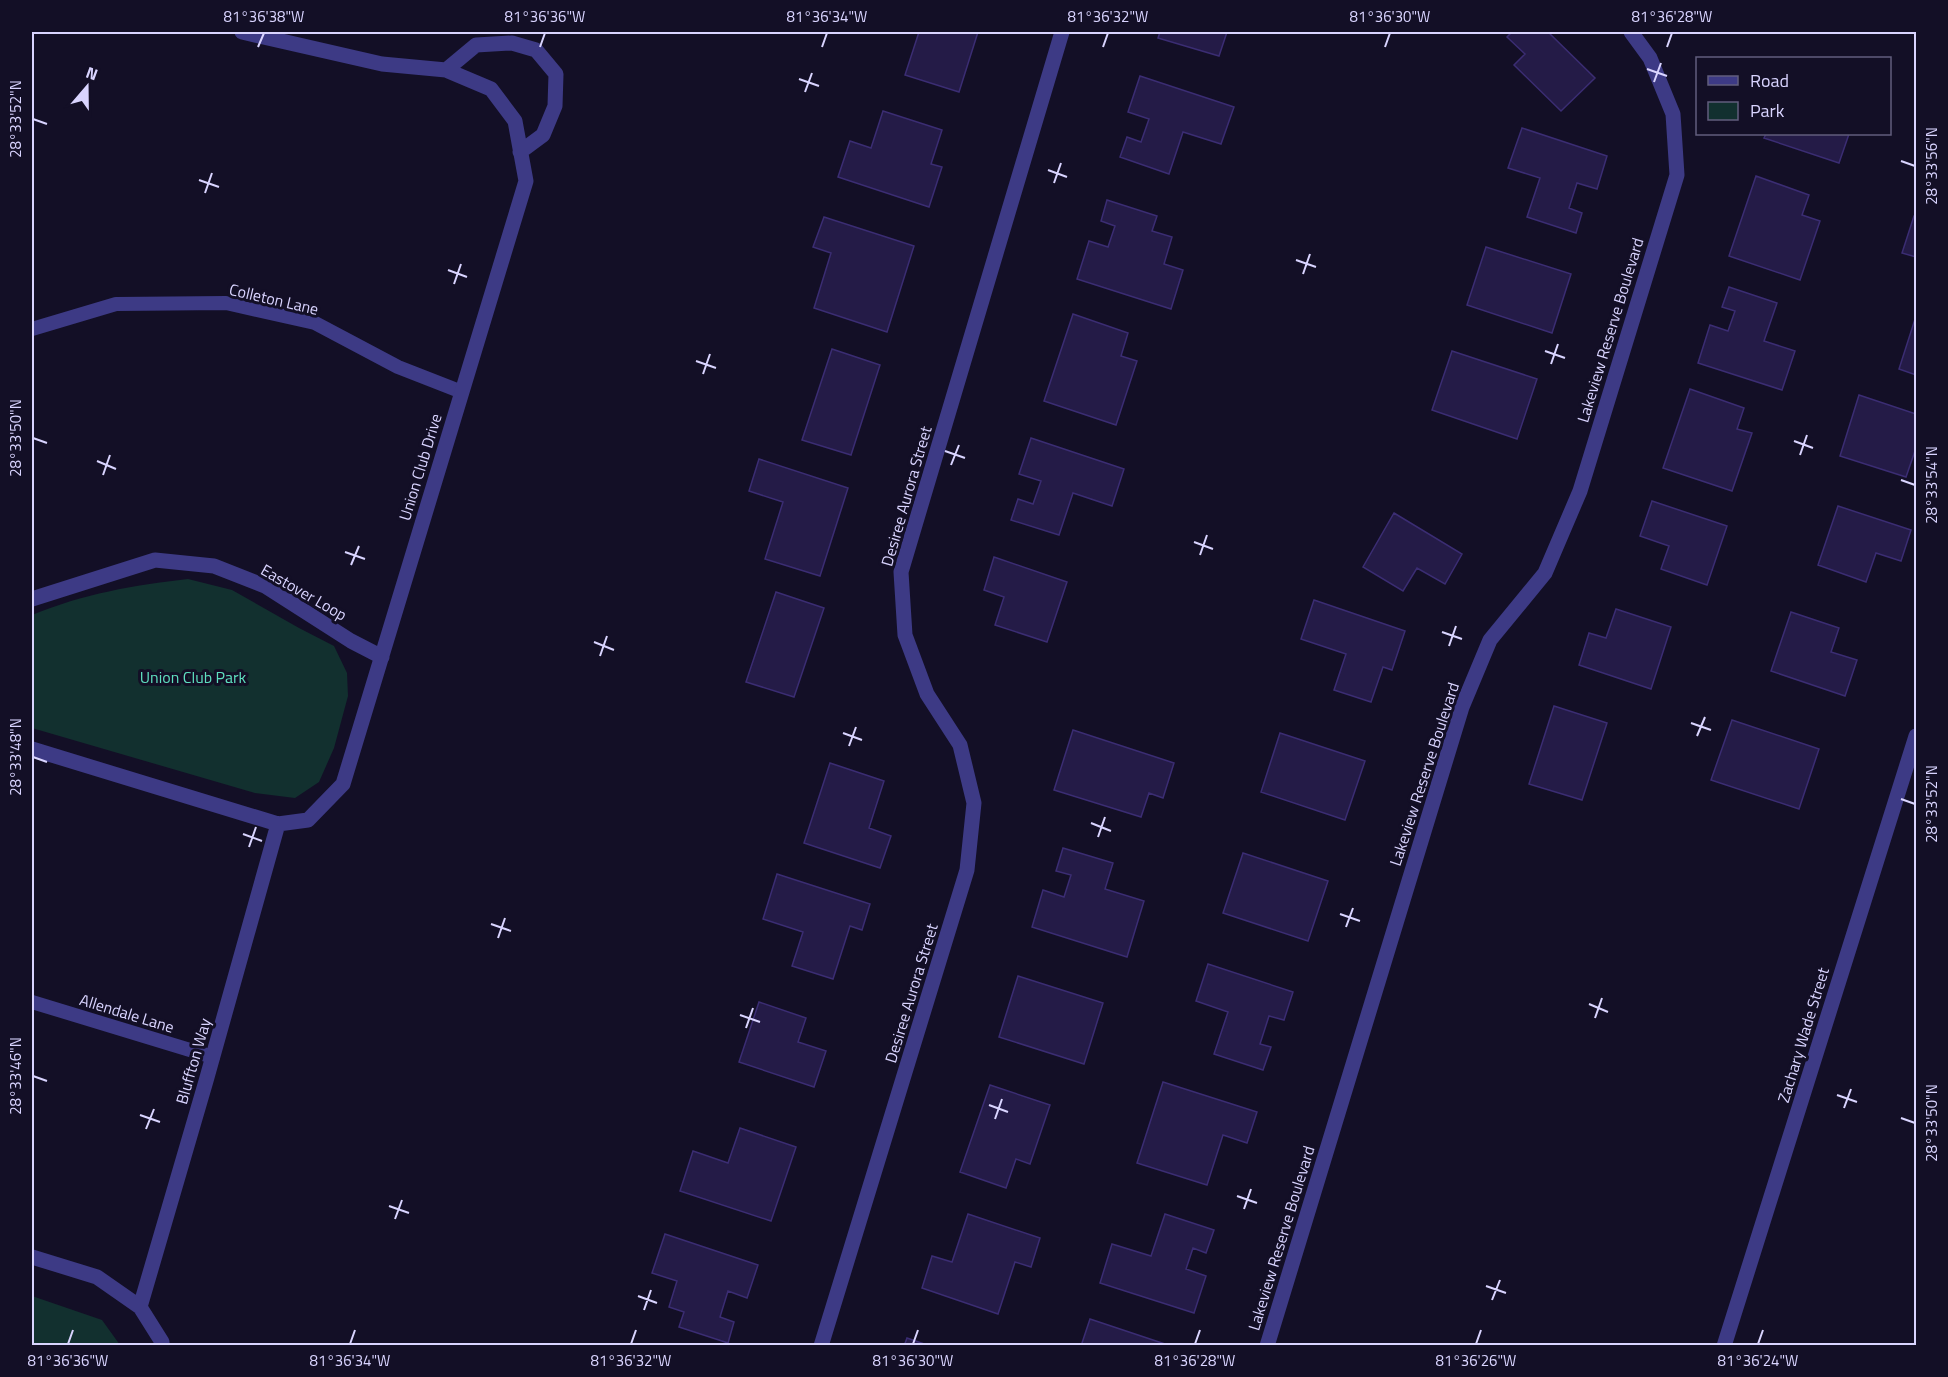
<svg xmlns="http://www.w3.org/2000/svg" width="1948" height="1377" viewBox="0 0 1948 1377" font-family="'Titillium Web',sans-serif">
<style>
.green{fill:#12302f}
.building{fill:#241b47;stroke:#3b2d73;stroke-width:1.5}
.lines{fill:none;stroke-linecap:round;stroke-linejoin:round}
.lane{stroke:#3d3a85;stroke-width:14}
.street{stroke:#3d3a85;stroke-width:15}
.ticks{fill:none;stroke:#d9d4ff;stroke-width:2}
.labels{text-anchor:middle;stroke-width:6;stroke-linejoin:round;paint-order:stroke}
.street-label{font-size:16px;fill:#d9d4ff;stroke:#130f26}
.park-label{font-size:16px;fill:#5fe0c0;stroke:#130f26}
.neatline{fill:none;stroke:#d9d4ff;stroke-width:2}
.ticks-label{font-size:15px;text-anchor:middle;fill:#d9d4ff}
</style>
<rect width="100%" height="100%" fill="#130f26"/>
<!-- green -->
<path class="green" d="M188,579L232,590L299,628L334,646L347,673L348,696L334,748L319,782L295,798L255,793L32,728V615C83,594 134,585 188,579Z
M32,1296L102,1320L120,1345H32Z"/>
<!-- building -->
<path class="building" d="M919,32H978L959,92L905,75Z
M1160,32H1227L1219,56L1158,38Z
M1512,32H1548L1595,78L1561,111L1514,65L1525,54L1507,37Z
M1140,76L1234,107L1221,144L1183,132L1169,174L1120,157L1127,137L1141,142L1149,119L1128,112Z
M883,111L942,130L931,164L942,167L929,207L838,177L850,141L871,148Z
M1522,128L1607,156L1597,189L1577,183L1569,208L1582,213L1576,233L1527,217L1540,178L1508,168Z
M1766,134H1849L1839,163L1764,138Z
M1756,176L1809,195L1802,215L1820,221L1800,280L1729,256Z
M1107,200L1157,216L1152,231L1172,237L1164,264L1183,270L1171,309L1077,279L1089,241L1108,247L1115,226L1101,221Z
M1914,216H1916V257L1902,253Z
M824,217L914,246L887,332L814,308L831,253L813,247Z
M1486,247L1571,274L1552,333L1467,305Z
M1729,287L1777,303L1764,341L1795,351L1782,390L1698,363L1710,325L1728,331L1735,311L1722,307Z
M1073,314L1128,333L1121,356L1137,361L1116,425L1044,401Z
M1916,316V375L1899,369Z
M832,349L880,365L851,455L802,440Z
M1452,351L1537,379L1517,439L1432,410Z
M1690,389L1744,408L1737,429L1752,433L1732,491L1663,468Z
M1859,395L1916,414V448L1906,477L1840,456Z
M1031,438L1124,469L1112,506L1073,493L1059,535L1011,520L1018,499L1033,504L1041,481L1019,474Z
M759,459L848,488L820,576L765,559L783,502L749,491Z
M1652,501L1727,526L1707,585L1661,569L1669,546L1640,536Z
M1838,506L1911,530L1901,561L1876,553L1866,582L1818,565Z
M1394,513L1462,554L1445,584L1417,568L1403,591L1363,567Z
M994,557L1067,582L1047,642L995,625L1004,597L984,590Z
M776,592L824,608L794,697L746,682Z
M1314,600L1405,631L1392,670L1383,667L1371,702L1334,690L1346,654L1301,639Z
M1616,609L1671,627L1651,689L1579,665L1589,633L1606,638Z
M1791,612L1839,628L1831,652L1857,660L1845,696L1771,671Z
M1554,706L1607,723L1582,800L1529,784Z
M1732,720L1819,749L1799,809L1711,780Z
M1073,730L1174,763L1163,798L1149,793L1141,817L1054,790Z
M1280,733L1365,761L1345,820L1261,792Z
M830,763L884,781L869,828L891,836L880,868L804,843Z
M1063,848L1113,863L1105,889L1144,901L1127,957L1032,927L1043,890L1064,897L1071,875L1056,871Z
M1243,853L1328,881L1308,941L1223,913Z
M777,874L870,904L862,930L850,926L833,979L792,966L803,932L763,919Z
M1208,964L1293,992L1284,1020L1269,1016L1260,1044L1271,1047L1263,1070L1214,1054L1228,1012L1196,1001Z
M1018,976L1103,1003L1084,1064L999,1037Z
M759,1002L806,1018L798,1042L826,1051L814,1087L739,1062Z
M1163,1082L1257,1112L1247,1143L1223,1135L1207,1185L1137,1163Z
M990,1085L1050,1105L1030,1164L1016,1159L1006,1188L960,1172Z
M740,1128L796,1147L771,1221L680,1191L693,1151L728,1163Z
M968,1214L1040,1238L1031,1267L1015,1262L998,1314L922,1288L932,1256L952,1262Z
M1165,1214L1214,1230L1206,1253L1193,1248L1186,1269L1206,1276L1194,1313L1100,1283L1112,1244L1151,1256Z
M665,1234L758,1265L747,1298L728,1291L720,1317L734,1322L728,1343L679,1327L684,1312L669,1307L677,1281L652,1273Z
M1090,1319L1171,1346H1081Z
M907,1338L930,1346H904Z"/>
<g class="lines">
<!-- lane -->
<path class="lane" d="M32,329L116,304L226,303L315,323L398,367L462,392
M32,1002L213,1057"/>
<!-- street -->
<path class="street" d="M446,70L476,45L512,43L536,50L556,74L555,106L543,135L520,152
M32,599L155,560L214,566L265,586L351,641L382,657
M32,749L278,824L308,820L343,784L526,181L515,121L491,89L446,70L382,64L242,32
M32,1257L97,1277L140,1307L162,1342V1346
M140,1307L206,1081L278,824
M821,1346L967,870L974,803L960,745L927,694L905,635L901,572L1062,32
M1267,1346L1462,707L1490,640L1545,573L1580,491L1677,175L1673,114L1650,58L1631,32
M1724,1346L1916,736"/>
</g>
<!-- ticks -->
<path class="ticks" d="M258,47L264,33M540,47L545,33M822,47L827,33M1103,47L1108,33M1385,47L1390,33M1667,47L1672,33M1647,69L1667,76M799,79L819,86M1654,82L1661,63M805,92L812,73M33,119L47,124M1901,161L1915,166M1048,170L1067,177M199,180L219,187M1054,183L1061,163M205,193L212,173M1296,260L1316,267M448,270L467,277M1303,274L1310,254M454,284L461,264M1545,351L1565,358M696,361L716,368M1551,364L1558,344M703,374L710,354M33,438L47,443M1794,441L1813,448M945,451L965,458M1800,455L1807,435M97,461L116,469M951,465L959,445M103,475L110,455M1901,480L1915,485M1194,542L1213,549M345,552L365,559M1200,555L1207,535M351,565L359,546M1442,632L1462,639M594,642L614,650M1449,646L1456,626M600,656L607,636M1691,723L1711,730M843,733L862,740M1697,736L1705,717M849,746L856,727M33,757L47,762M1901,799L1915,804M1091,823L1111,831M243,834L262,841M1098,837L1105,817M249,847L256,827M1340,914L1360,921M491,924L511,931M1346,927L1353,908M498,938L505,918M1589,1004L1608,1012M740,1015L760,1022M1595,1018L1602,998M746,1028L753,1008M33,1076L47,1081M1837,1095L1857,1102M989,1105L1008,1112M1844,1108L1851,1089M140,1115L160,1122M1901,1118L1915,1123M995,1119L1002,1099M146,1129L154,1109M1237,1196L1257,1203M389,1206L409,1213M1244,1209L1251,1189M395,1219L402,1200M1486,1286L1506,1293M638,1296L657,1303M1492,1300L1500,1280M644,1310L651,1290M68,1344L73,1330M350,1344L355,1330M631,1344L636,1330M913,1344L918,1330M1195,1344L1200,1330M1476,1344L1481,1330M1758,1344L1763,1330"/>
<g class="labels">
<!-- street labels -->
<g class="street-label">
<text transform="translate(274 299) rotate(13)" y="6">Colleton Lane</text>
<text transform="translate(1610 330) rotate(-73)" y="6">Lakeview Reserve Boulevard</text>
<text transform="translate(420 467) rotate(-73)" y="6">Union Club Drive</text>
<text transform="translate(906 496) rotate(-74)" y="6">Desiree Aurora Street</text>
<text transform="translate(304 592) rotate(30)" y="6">Eastover Loop</text>
<text transform="translate(1424 774) rotate(-72)" y="6">Lakeview Reserve Boulevard</text>
<text transform="translate(911 993) rotate(-73)" y="6">Desiree Aurora Street</text>
<text transform="translate(127 1013) rotate(17)" y="6">Allendale Lane</text>
<text transform="translate(1803 1035) rotate(-73)" y="6">Zachary Wade Street</text>
<text transform="translate(193 1061) rotate(-74)" y="6">Bluffton Way</text>
<text transform="translate(1281 1238) rotate(-73)" y="6">Lakeview Reserve Boulevard</text>
</g>
<!-- park labels -->
<g class="park-label">
<text x="193" y="683">Union Club Park</text>
</g>
</g>
<!-- border -->
<rect width="1948" height="1377" fill="none" stroke="#130f26" stroke-width="66"/>
<!-- legend -->
<rect x="1696" y="57" width="195" height="78" fill="#130f26" stroke="#625e7d" stroke-width="1.5"/>
<rect x="1708" y="76" width="30" height="9" fill="#3d3a85" stroke="#625e7d" stroke-width="1.5"/>
<text x="1750" y="87" font-size="18" fill="#d9d4ff">Road</text>
<rect x="1708" y="102" width="30" height="18" fill="#12302f" stroke="#625e7d" stroke-width="1.5"/>
<text x="1750" y="117" font-size="18" fill="#d9d4ff">Park</text>
<!-- north arrow -->
<g transform="translate(87 87) rotate(20)" stroke="#130f26" stroke-width="4.5" paint-order="stroke">
<path d="M0-4.5L10 22L0 15L-10 22Z" fill="#d9d4ff"/>
<text y="-9" font-size="16" font-weight="bold" text-anchor="middle" fill="#d9d4ff">N</text>
</g>
<rect x="33" y="33" width="1882" height="1311" class="neatline"/>
<g class="ticks-label">
<text x="264" y="22">81°36'38"W</text>
<text x="545" y="22">81°36'36"W</text>
<text x="827" y="22">81°36'34"W</text>
<text x="1108" y="22">81°36'32"W</text>
<text x="1390" y="22">81°36'30"W</text>
<text x="1672" y="22">81°36'28"W</text>
<text transform="translate(16 119) rotate(-90)" y="5">28°33'52"N</text>
<text transform="translate(1932 166) rotate(-90)" y="5">28°33'56"N</text>
<text transform="translate(16 438) rotate(-90)" y="5">28°33'50"N</text>
<text transform="translate(1932 485) rotate(-90)" y="5">28°33'54"N</text>
<text transform="translate(16 757) rotate(-90)" y="5">28°33'48"N</text>
<text transform="translate(1932 804) rotate(-90)" y="5">28°33'52"N</text>
<text transform="translate(16 1076) rotate(-90)" y="5">28°33'46"N</text>
<text transform="translate(1932 1123) rotate(-90)" y="5">28°33'50"N</text>
<text x="68" y="1366">81°36'36"W</text>
<text x="350" y="1366">81°36'34"W</text>
<text x="631" y="1366">81°36'32"W</text>
<text x="913" y="1366">81°36'30"W</text>
<text x="1195" y="1366">81°36'28"W</text>
<text x="1476" y="1366">81°36'26"W</text>
<text x="1758" y="1366">81°36'24"W</text>
</g>
</svg>
